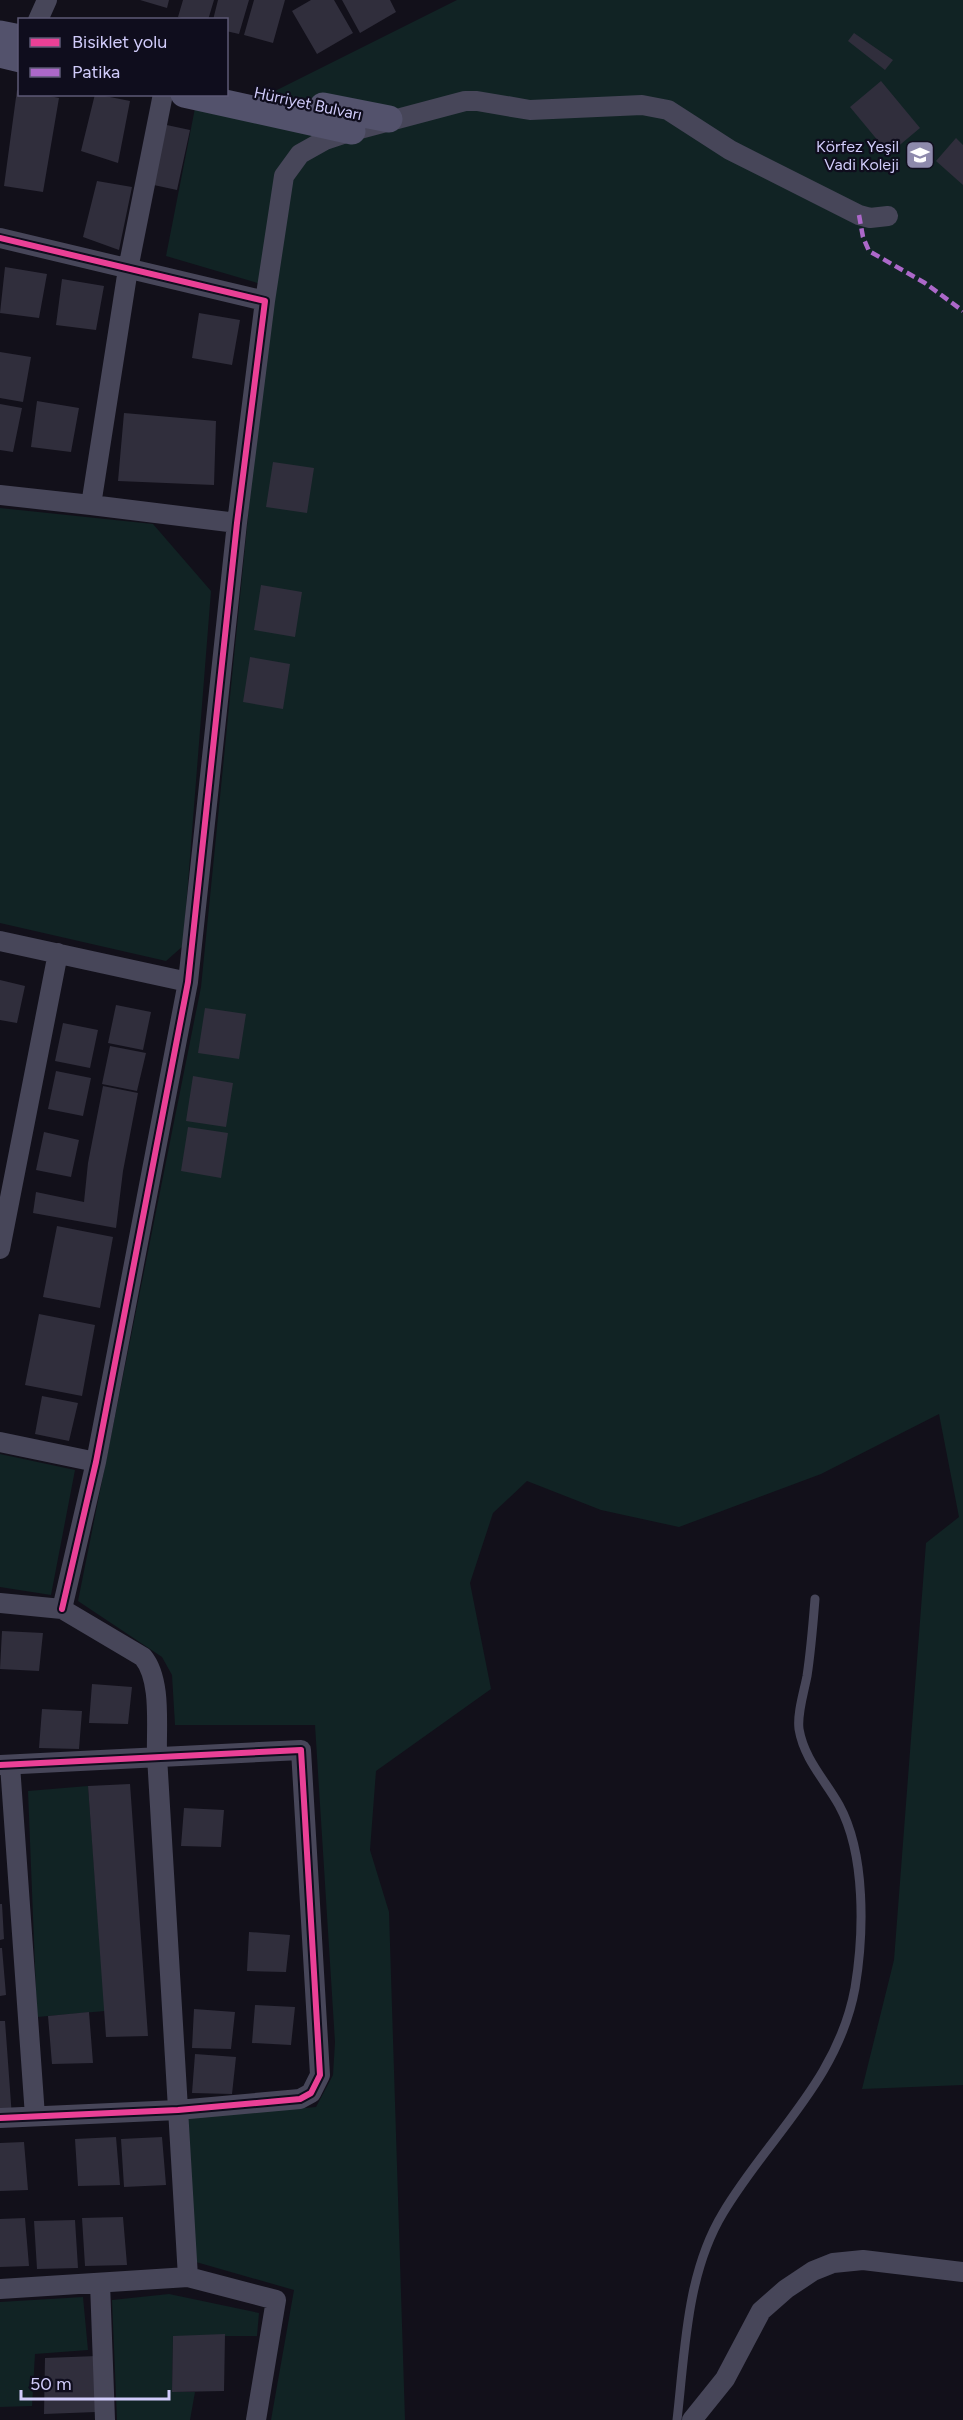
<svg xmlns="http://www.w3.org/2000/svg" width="963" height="2420" viewBox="0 0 963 2420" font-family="Figtree,sans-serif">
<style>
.green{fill:#112324}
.building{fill:#302e3c}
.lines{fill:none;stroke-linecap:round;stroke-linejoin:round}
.service{stroke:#474659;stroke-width:9}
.minor{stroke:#474659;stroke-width:20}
.secondary{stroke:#53526c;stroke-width:27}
.quiet{stroke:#ac68c9;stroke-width:4.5;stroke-dasharray:9 4.5;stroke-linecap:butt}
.cycleway-casing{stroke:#0f0d1d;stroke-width:10}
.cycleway{stroke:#ea4096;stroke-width:6}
.labels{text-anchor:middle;stroke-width:4.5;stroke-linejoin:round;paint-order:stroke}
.street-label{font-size:16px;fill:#d1ccfb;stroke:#0f0d1d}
.poi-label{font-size:16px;fill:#d1ccfb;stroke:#0f0d1d;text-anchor:end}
</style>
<rect width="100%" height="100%" fill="#12101a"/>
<!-- green -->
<path class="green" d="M457,0H963V2085L862,2089L894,1960L926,1543L959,1517L939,1414L821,1474L679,1527L601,1510L527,1481L493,1513L470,1583L491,1689L376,1771L370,1850L389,1912L405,2420H271L294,2290L196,2262L184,2118L316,2107L333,2075L335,2042L315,1725H175L172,1675L162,1657L78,1601L201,987L271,287L166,256L195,108L267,95Z
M0,508L153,524L211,591L183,946L166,961L0,923Z
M0,1454L75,1470L51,1595L0,1587Z
M88,1786L105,2011L37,2017L28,1791Z
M169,2294L259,2313L257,2336H173L172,2392H195L190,2420H117L112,2300Z
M83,2297L88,2350L35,2354L32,2406L0,2407V2302Z"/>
<!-- building -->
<path class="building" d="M140,0H169L167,8Z
M183,0H214L208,20H188L178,17Z
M218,0H249L239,34L226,31V20H213Z
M254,0H285L273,43L244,35Z
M311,0H334L353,33L317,54L292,11Z
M342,0H390L396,12L360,33Z
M854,33L893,60L885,70L848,41Z
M881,81L920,128L889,154L850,107Z
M17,90L20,91V94H40L59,98L43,192L4,186Z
M95,94L130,101L118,163L81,151Z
M162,124L190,130L177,190L149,184Z
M956,138L963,145V185L936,161Z
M97,181L132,187L119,250L83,237Z
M5,267L47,274L39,318L0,313Z
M62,279L104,286L96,330L56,325Z
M199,313L240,320L232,365L192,358Z
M0,352L31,357L23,402L0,398Z
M37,401L79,408L71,452L31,447Z
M0,404L22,408L13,452L0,450Z
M124,413L216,421L214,485L118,481Z
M273,462L314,468L307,513L266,507Z
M261,585L302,592L295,637L254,630Z
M250,657L290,664L283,709L243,702Z
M0,980L25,986L17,1023L0,1020Z
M116,1005L151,1012L143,1050L108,1043Z
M205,1008L246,1014L239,1059L198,1053Z
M63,1023L98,1030L90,1068L55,1061Z
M110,1046L146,1053L137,1091L102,1084Z
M56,1071L91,1078L83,1116L48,1109Z
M193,1076L233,1083L226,1127L186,1121Z
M103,1086L138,1093L123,1171L116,1228L33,1213L36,1192L84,1202L88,1163Z
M188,1127L228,1133L221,1178L181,1171Z
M44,1132L79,1140L71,1177L36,1170Z
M57,1226L113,1237L100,1308L43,1297Z
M39,1314L95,1325L82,1396L25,1385Z
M42,1396L78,1403L69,1441L35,1434Z
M2,1631L43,1633L39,1671L0,1669Z
M92,1684L132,1687L128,1724L89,1723Z
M42,1709L82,1711L79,1749L39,1748Z
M130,1784L148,2036L106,2037L88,1786Z
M184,1808L224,1810L221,1847L181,1846Z
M0,1904H2L4,1939L0,1940Z
M249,1932L290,1935L286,1972L247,1971Z
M0,1948H2L6,1995L0,1996Z
M255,2005L295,2007L291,2045L252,2043Z
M194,2009L235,2012L231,2049L192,2048Z
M89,2012L93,2063L52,2064L48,2016Z
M0,2021H5L12,2117L0,2118Z
M195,2054L236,2057L232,2094L192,2093Z
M116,2137L120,2185L78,2186L75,2139Z
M162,2137L166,2185L124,2187L121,2139Z
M24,2142L28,2190L0,2191V2143Z
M123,2217L127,2265L85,2266L82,2218Z
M25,2218L29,2266L0,2267V2219Z
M75,2220L78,2268L37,2269L34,2221Z
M225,2334L224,2391L172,2392L173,2336Z
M97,2356L96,2412L44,2414L45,2358Z"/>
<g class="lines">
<!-- service -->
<path class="service" d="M677,2420C685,2352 686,2274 723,2213C768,2137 838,2081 855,1988C864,1934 866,1854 839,1805C825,1780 804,1759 799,1729C797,1713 804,1692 807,1676C811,1650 813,1624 815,1599"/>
<!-- minor -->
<path class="minor" d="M38,20L47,0
M0,238L265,301L237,523L188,982L96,1462L62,1609
M265,301L284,176L300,154L325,140L352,131L465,101H477L530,110L642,105L668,110L730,150L859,215L870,218L888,216
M0,495L91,505L128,269L163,94
M91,505L237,523
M0,941L188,982
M0,1249L58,953
M0,1442L96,1462
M0,1603L62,1609L143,1657C162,1680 156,1727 157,1756L188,2277
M0,1765L301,1750L320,2075L311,2093L300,2099L178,2110L0,2118
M10,1765L35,2116
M100,2283L105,2420
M0,2289L188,2277L276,2300L256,2420
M692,2420L725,2379L761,2311L786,2289L813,2271L833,2263L863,2260L963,2272"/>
<!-- secondary -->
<path class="secondary" d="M0,34L20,38
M0,54L20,59
M184,94L352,131
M323,106L389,119"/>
<!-- quiet -->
<path class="quiet" d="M859,215L863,237L869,251L925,283L963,311"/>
<!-- cycleway casing -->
<g class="cycleway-casing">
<path id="cycleway" d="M0,238L265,301L237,523L188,982L96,1462L62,1609
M0,1765L301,1750L320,2075L311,2093L300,2099L178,2110L0,2118"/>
</g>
<!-- cycleway -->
<use href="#cycleway" class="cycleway"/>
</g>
<!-- icons -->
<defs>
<g id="school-square" transform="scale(1.5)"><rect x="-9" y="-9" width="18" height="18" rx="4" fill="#8e8aac" stroke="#0f0d1d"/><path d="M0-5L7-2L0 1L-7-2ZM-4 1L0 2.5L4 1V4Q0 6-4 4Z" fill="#fff"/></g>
</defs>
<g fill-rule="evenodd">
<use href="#school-square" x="920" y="155"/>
</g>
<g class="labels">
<!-- street labels -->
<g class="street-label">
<text transform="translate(308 103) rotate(12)" y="6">Hürriyet Bulvarı</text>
</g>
<!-- poi labels -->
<g class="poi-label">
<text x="899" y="152">Körfez Yeşil<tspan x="899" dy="18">Vadi Koleji</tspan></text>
</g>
</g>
<!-- legend -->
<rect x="18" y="18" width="210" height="78" fill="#0f0d1d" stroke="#5d5976" stroke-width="1.5"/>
<rect x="30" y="38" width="30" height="9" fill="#ea4096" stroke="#5d5976" stroke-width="1.5"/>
<text x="72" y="48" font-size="18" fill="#d1ccfb">Bisiklet yolu</text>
<rect x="30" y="68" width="30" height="9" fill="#ac68c9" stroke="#5d5976" stroke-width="1.5"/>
<text x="72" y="78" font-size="18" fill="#d1ccfb">Patika</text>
<!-- scale -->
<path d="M21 2390v9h148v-9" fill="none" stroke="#d1ccfb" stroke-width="3"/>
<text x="30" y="2390" font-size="18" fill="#d1ccfb" stroke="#0f0d1d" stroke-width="4.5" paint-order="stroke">50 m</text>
</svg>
